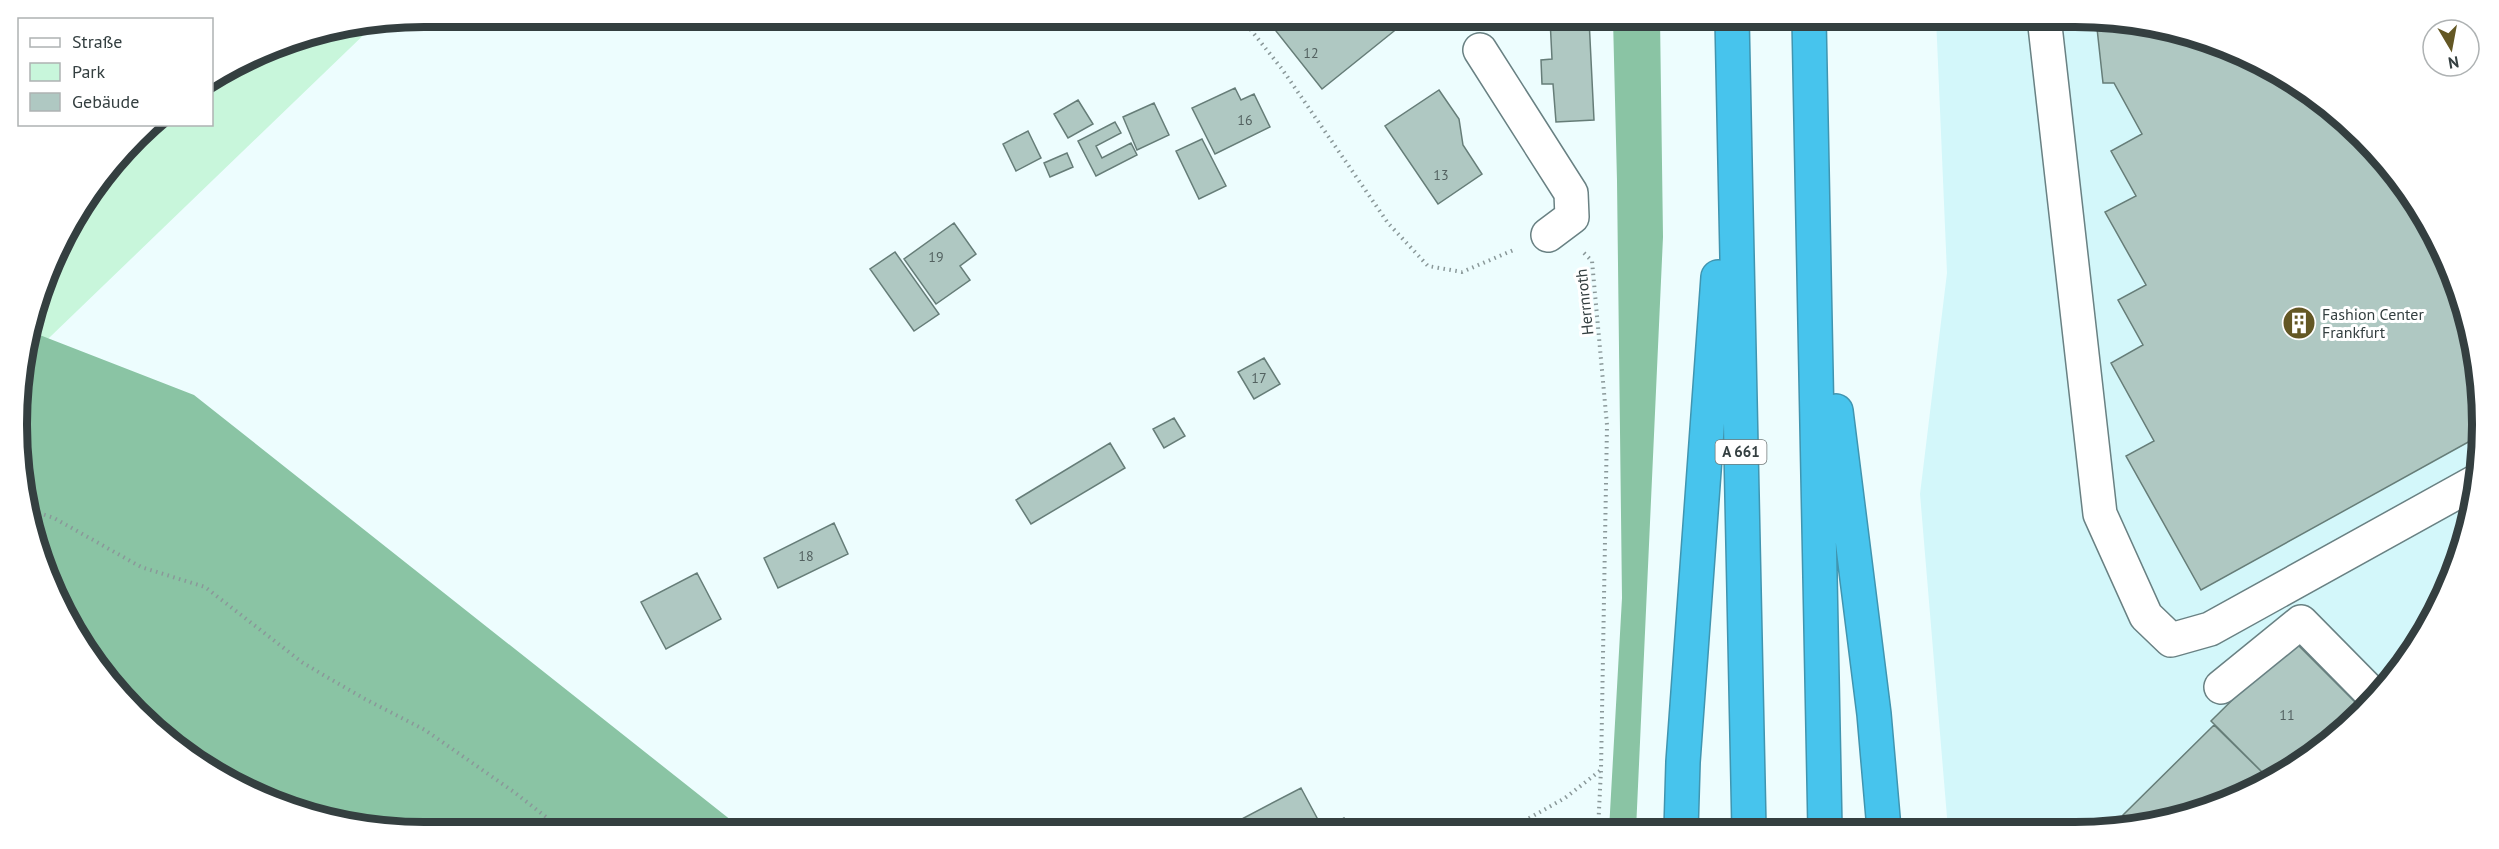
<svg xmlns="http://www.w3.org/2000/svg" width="2499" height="849" viewBox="0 0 2499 849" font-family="'PT Sans',sans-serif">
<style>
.built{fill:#d3f7fa}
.green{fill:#c8f6db}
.forest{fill:#8ac4a4}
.building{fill:#afc8c2;stroke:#667d78;stroke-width:1.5}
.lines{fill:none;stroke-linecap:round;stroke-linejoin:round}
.minor-casing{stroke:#698183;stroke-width:36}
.highway-casing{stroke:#4095b0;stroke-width:36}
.path{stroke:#8a9899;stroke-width:4;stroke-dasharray:1.5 4.5;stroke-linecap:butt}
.minor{stroke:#fff;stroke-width:33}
.highway{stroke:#47c4ed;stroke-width:33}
.labels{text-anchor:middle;stroke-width:6;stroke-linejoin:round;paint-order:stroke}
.number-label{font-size:14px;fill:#536160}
.shield{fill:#fff;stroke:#717979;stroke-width:1.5}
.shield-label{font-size:15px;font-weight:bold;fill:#343f40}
.street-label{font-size:16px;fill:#343f40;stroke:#fff}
.poi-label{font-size:16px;fill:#343f40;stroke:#fff;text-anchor:start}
.rim{fill:none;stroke:#343f40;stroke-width:8}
</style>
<rect width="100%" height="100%" fill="#edfdfe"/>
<!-- built -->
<path class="built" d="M1936,17H2075L2180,30L2255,58L2323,101L2381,155L2479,371L2482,451L2469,530L2428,629L2344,731L2255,791L2128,829H1948L1920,494L1947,273Z"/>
<!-- green -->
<path class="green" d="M345,24H375L23,363L59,244L101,176L149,125L212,124V83L269,47Z"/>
<!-- forest -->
<path class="forest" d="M1660,18L1663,237L1636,830H1609L1622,598L1617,181L1613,19Z
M32,332L194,395L746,832H424L319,819L198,764L136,713L85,651L30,530L17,451L20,372Z"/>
<!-- building -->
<path class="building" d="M1409,19L1322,89L1272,26L1280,20H1293L1298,26L1306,20Z
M1550,19H1589L1594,120L1556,122L1553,84H1542L1541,60L1552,59Z
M2096,19L2180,30L2255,58L2323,101L2381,155L2428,220L2461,293L2479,371L2481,435L2201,590L2126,456L2154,441L2111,363L2143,345L2118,300L2146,285L2105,212L2136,196L2111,151L2142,134L2114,83H2103Z
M1235,88L1241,100L1254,94L1270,127L1215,154L1192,108Z
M1439,90L1459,119L1463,145L1482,174L1438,204L1385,126Z
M1078,100L1093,124L1068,138L1054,114Z
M1154,103L1169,135L1137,150L1123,117Z
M1115,122L1121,133L1096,146L1102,158L1131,143L1137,155L1096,176L1078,141Z
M1028,131L1041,158L1016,171L1003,144Z
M1202,139L1226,186L1199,199L1176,151Z
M1067,153L1073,167L1050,177L1044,163Z
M954,223L976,254L960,266L970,280L936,304L904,259Z
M895,252L939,314L914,331L870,269Z
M1264,358L1280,384L1254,399L1238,372Z
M1174,418L1185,436L1164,448L1153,429Z
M1110,443L1125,468L1031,524L1016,500Z
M834,523L848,554L778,588L764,558Z
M697,573L721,619L666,649L641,602Z
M2293,640L2362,709L2344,731L2270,780L2211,721Z
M2214,725L2270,780L2255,791L2135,827L2123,815Z
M1301,788L1323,829L1344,818L1351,831H1241L1236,822Z"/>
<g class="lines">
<!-- minor casing -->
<g class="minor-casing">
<path id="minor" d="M2044,17L2100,514L2146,616L2171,640L2210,629L2477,481
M1480,50L1571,193L1572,217L1548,235
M2221,687L2301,622L2373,695"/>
</g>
<!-- highway casing -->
<g class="highway-casing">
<path id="highway" d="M1732,18L1749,830
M1809,18L1825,830
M1836,411L1874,714L1884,829
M1681,830L1683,762L1718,277"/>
</g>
<!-- path -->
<path class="path" d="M1243,20L1282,69L1388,223L1428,266L1462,272L1516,249
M1584,253L1592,261L1607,425L1601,770L1598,830
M27,509L54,518L141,567L205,587L303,663L363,698L425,730L514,792L555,824L563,832
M1508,830L1565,798L1601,770"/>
<!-- minor -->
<use href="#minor" class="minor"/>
<!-- highway -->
<use href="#highway" class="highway"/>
</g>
<!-- icons -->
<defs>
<g id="building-disc" transform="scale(1.725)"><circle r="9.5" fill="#635724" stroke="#fff"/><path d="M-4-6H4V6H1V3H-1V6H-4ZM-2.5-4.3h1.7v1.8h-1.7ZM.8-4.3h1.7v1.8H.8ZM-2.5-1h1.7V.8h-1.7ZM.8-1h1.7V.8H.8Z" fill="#fff"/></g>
</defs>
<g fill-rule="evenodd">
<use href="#building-disc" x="2299" y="323"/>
</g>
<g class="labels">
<!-- number labels -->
<g class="number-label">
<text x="1311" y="58">12</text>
<text x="1245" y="125">16</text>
<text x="1441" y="180">13</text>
<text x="936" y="262">19</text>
<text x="1259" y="383">17</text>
<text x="806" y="561">18</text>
<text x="2287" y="720">11</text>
</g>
<!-- shield labels -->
<rect class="shield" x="1715.5" y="440" width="51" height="24" rx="4.5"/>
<g class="shield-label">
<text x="1741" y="457">A 661</text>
</g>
<!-- street labels -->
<g class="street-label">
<text transform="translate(1584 302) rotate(-96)" y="6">Herrnroth</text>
</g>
<!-- poi labels -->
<g class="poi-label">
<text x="2322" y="320">Fashion Center<tspan x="2322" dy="18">Frankfurt</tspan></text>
</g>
</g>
<!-- crop -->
<path d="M0 0H2499V849H0ZM424 27H2075A397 397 0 0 1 2472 424V425A397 397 0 0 1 2075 822H424A397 397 0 0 1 27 425V424A397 397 0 0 1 424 27Z" fill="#fff" fill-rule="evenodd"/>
<path class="rim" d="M424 27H2075A397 397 0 0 1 2472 424V425A397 397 0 0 1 2075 822H424A397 397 0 0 1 27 425V424A397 397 0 0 1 424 27Z"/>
<!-- legend -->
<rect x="18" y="18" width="195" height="108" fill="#ffffff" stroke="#aeb2b3" stroke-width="1.5"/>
<rect x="30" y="38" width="30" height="9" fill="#ffffff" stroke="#aeb2b3" stroke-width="1.5"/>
<text x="72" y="48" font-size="18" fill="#343f40">Straße</text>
<rect x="30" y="63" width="30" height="18" fill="#c8f6db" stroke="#aeb2b3" stroke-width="1.5"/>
<text x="72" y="78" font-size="18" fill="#343f40">Park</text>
<rect x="30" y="93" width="30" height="18" fill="#afc8c2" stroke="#aeb2b3" stroke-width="1.5"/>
<text x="72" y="108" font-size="18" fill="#343f40">Gebäude</text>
<!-- north arrow -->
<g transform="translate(2451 48) rotate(170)"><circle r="28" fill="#ffffff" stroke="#aeb2b3" stroke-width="1.5"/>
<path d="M0-4.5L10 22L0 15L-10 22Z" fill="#635724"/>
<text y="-9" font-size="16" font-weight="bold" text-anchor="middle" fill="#343f40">N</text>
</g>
</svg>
